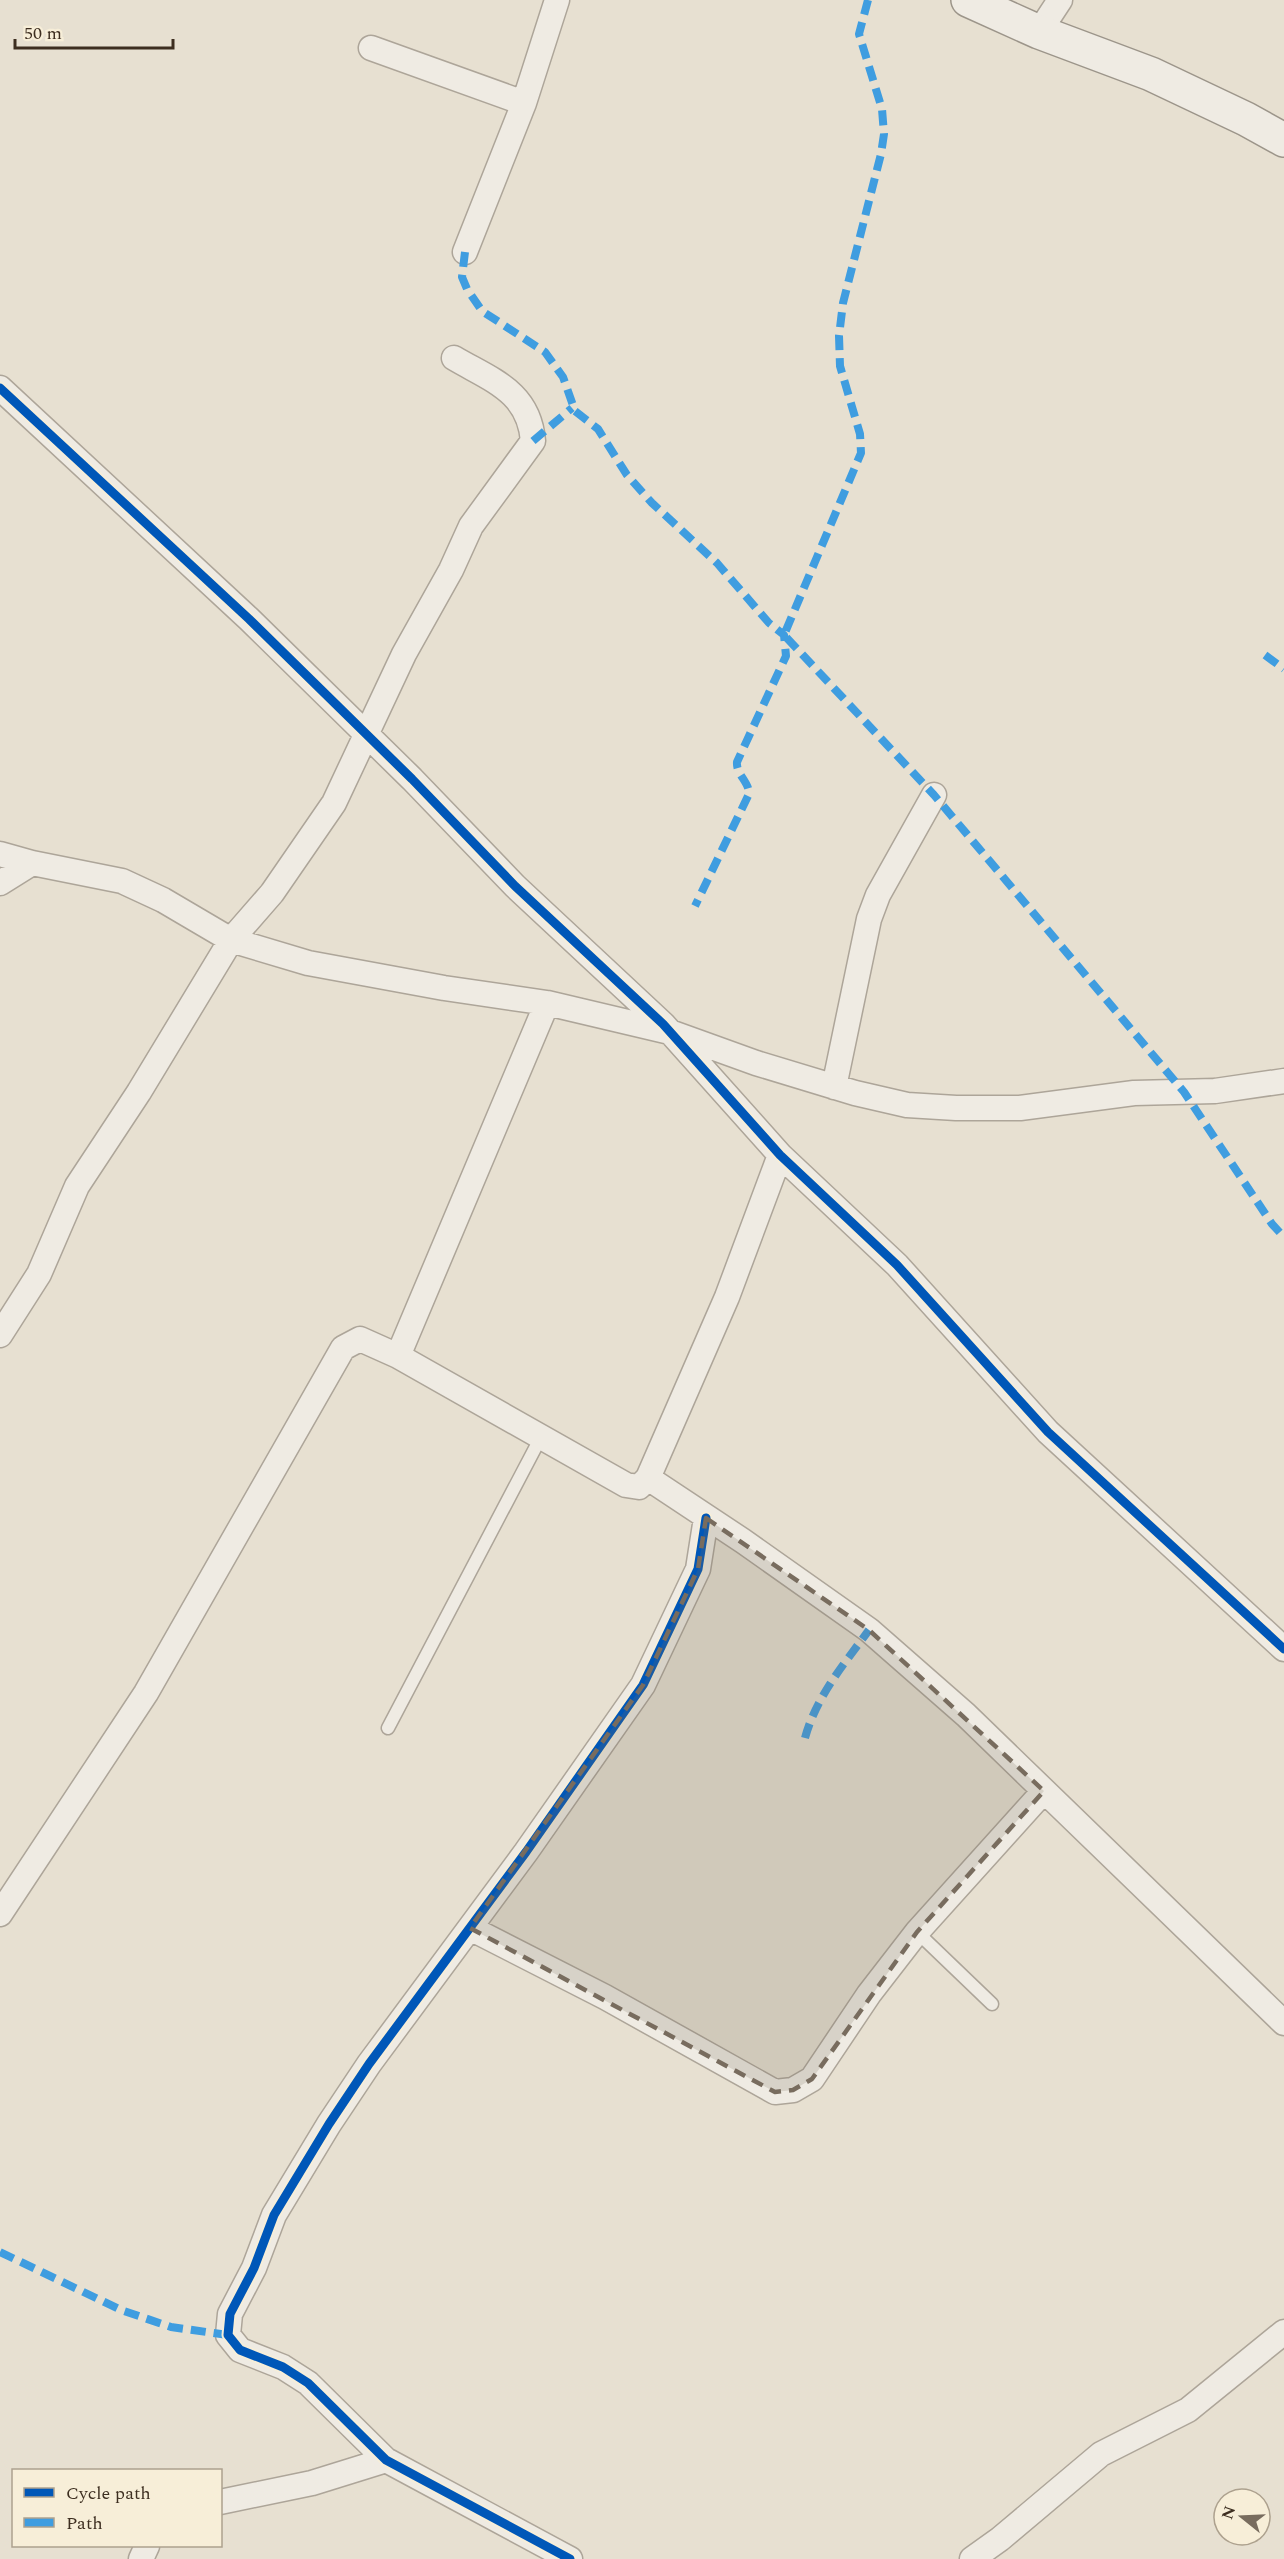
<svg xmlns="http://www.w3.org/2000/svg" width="1284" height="2559" viewBox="0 0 1284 2559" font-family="Spectral,serif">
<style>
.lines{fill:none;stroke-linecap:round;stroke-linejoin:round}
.lane-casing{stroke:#ada599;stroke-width:15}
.street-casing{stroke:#ada599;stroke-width:27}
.secondary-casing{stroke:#9c958a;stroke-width:36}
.lane{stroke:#efebe3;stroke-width:12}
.street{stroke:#efebe3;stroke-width:24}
.secondary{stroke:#efebe3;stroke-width:33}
.quiet{stroke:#3f9de0;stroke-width:8;stroke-dasharray:15 8;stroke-linecap:butt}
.cycleway-casing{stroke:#f7eed8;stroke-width:13}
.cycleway{stroke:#0057b8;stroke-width:9}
.marked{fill:#786c5e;fill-opacity:0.2;stroke:#786c5e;stroke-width:4.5;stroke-dasharray:12 8;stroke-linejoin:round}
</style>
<rect width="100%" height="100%" fill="#e7e0d1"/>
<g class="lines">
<!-- lane casing -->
<g class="lane-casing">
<path id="lane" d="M388,1728L541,1437
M917,1932L992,2004"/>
</g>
<!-- street casing -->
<g class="street-casing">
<path id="street" d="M1039,32L1060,0
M371,48L524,103
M465,252L524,103L557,0
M0,388L249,619L412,779L515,886L663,1024L780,1155L897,1265L1048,1432L1284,1649
M0,854L32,863L122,881L163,900L231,940L308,963L444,988L547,1003L670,1032L756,1063L855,1093L907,1105L956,1108H1020L1134,1093L1215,1091L1284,1081
M0,883L32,863
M834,1087L869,919L878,895L934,795
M0,1335L39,1274L77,1186L139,1092L231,940L272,893L334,803L404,654L451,570L471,526L533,441C529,391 491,380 454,358
M398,1356L547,1003
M648,1478L743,1541L869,1630L966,1715L1284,2023
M0,1914L146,1693L343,1348L360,1339L398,1356L626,1485L639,1487L648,1478L727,1297L780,1155
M470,1928L605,1997L775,2092L793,2090L812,2079L869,1994L917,1932L1044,1791
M220,2502L312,2483L386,2460
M141,2559L147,2546
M570,2559L386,2460L308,2383L283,2367L240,2350L228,2335L230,2314L254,2268L274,2215L329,2124L369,2064L526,1852L643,1685L698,1569L706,1518
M972,2559L1000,2539L1101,2454L1188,2410L1284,2332"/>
</g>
<!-- secondary casing -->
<g class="secondary-casing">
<path id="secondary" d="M968,0L1039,32L1151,74L1246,119L1284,140"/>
</g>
<!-- lane -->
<use href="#lane" class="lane"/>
<!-- street -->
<use href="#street" class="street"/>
<!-- secondary -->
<use href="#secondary" class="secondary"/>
<!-- quiet -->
<path class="quiet" d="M868,0L859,34L882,109L884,134L881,154L843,303L839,336L840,366L860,434L861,453L784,635L934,795L1184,1092L1272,1224L1284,1237
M465,252L462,277L467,289L482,311L545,352L563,377L575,411L598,429L627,475L652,503L717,563L769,623L784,635L786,656L737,762C736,775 749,781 749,794L695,906
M533,441L572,408
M1265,655L1284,669
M805,1738C816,1697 844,1664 869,1630
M0,2252L121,2310L171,2327L228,2335"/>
<!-- cycleway casing -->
<g class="cycleway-casing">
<path id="cycleway" d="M0,388L249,619L412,779L515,886L663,1024L780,1155L897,1265L1048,1432L1284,1649
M570,2559L386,2460L308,2383L283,2367L240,2350L228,2335L230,2314L254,2268L274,2215L329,2124L369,2064L526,1852L643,1685L698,1569L706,1518"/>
</g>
<!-- cycleway -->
<use href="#cycleway" class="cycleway"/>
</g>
<!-- marked area -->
<path class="marked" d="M706,1518L869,1630L1044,1791L917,1932L812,2079L793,2090L775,2092L470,1928L643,1685L698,1569Z"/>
<!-- legend -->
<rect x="12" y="2469" width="210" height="78" fill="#f7eed8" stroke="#ada18e" stroke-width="1.5"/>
<rect x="24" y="2488" width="30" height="9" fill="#0057b8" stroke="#ada18e" stroke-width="1.5"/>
<text x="66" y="2499" font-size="18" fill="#3d2e20">Cycle path</text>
<rect x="24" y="2518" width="30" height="9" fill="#3f9de0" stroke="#ada18e" stroke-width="1.5"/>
<text x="66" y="2529" font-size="18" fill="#3d2e20">Path</text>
<!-- north arrow -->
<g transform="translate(1242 2517) rotate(288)"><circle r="28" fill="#f7eed8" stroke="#ada18e" stroke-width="1.5"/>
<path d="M0-4.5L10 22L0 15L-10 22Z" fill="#786c5e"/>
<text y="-9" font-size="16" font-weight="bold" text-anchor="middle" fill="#3d2e20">N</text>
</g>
<!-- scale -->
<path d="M15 39v9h158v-9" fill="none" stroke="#3d2e20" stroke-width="3"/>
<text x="24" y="39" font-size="18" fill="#3d2e20" stroke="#f7eed8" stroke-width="4.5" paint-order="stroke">50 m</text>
</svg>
